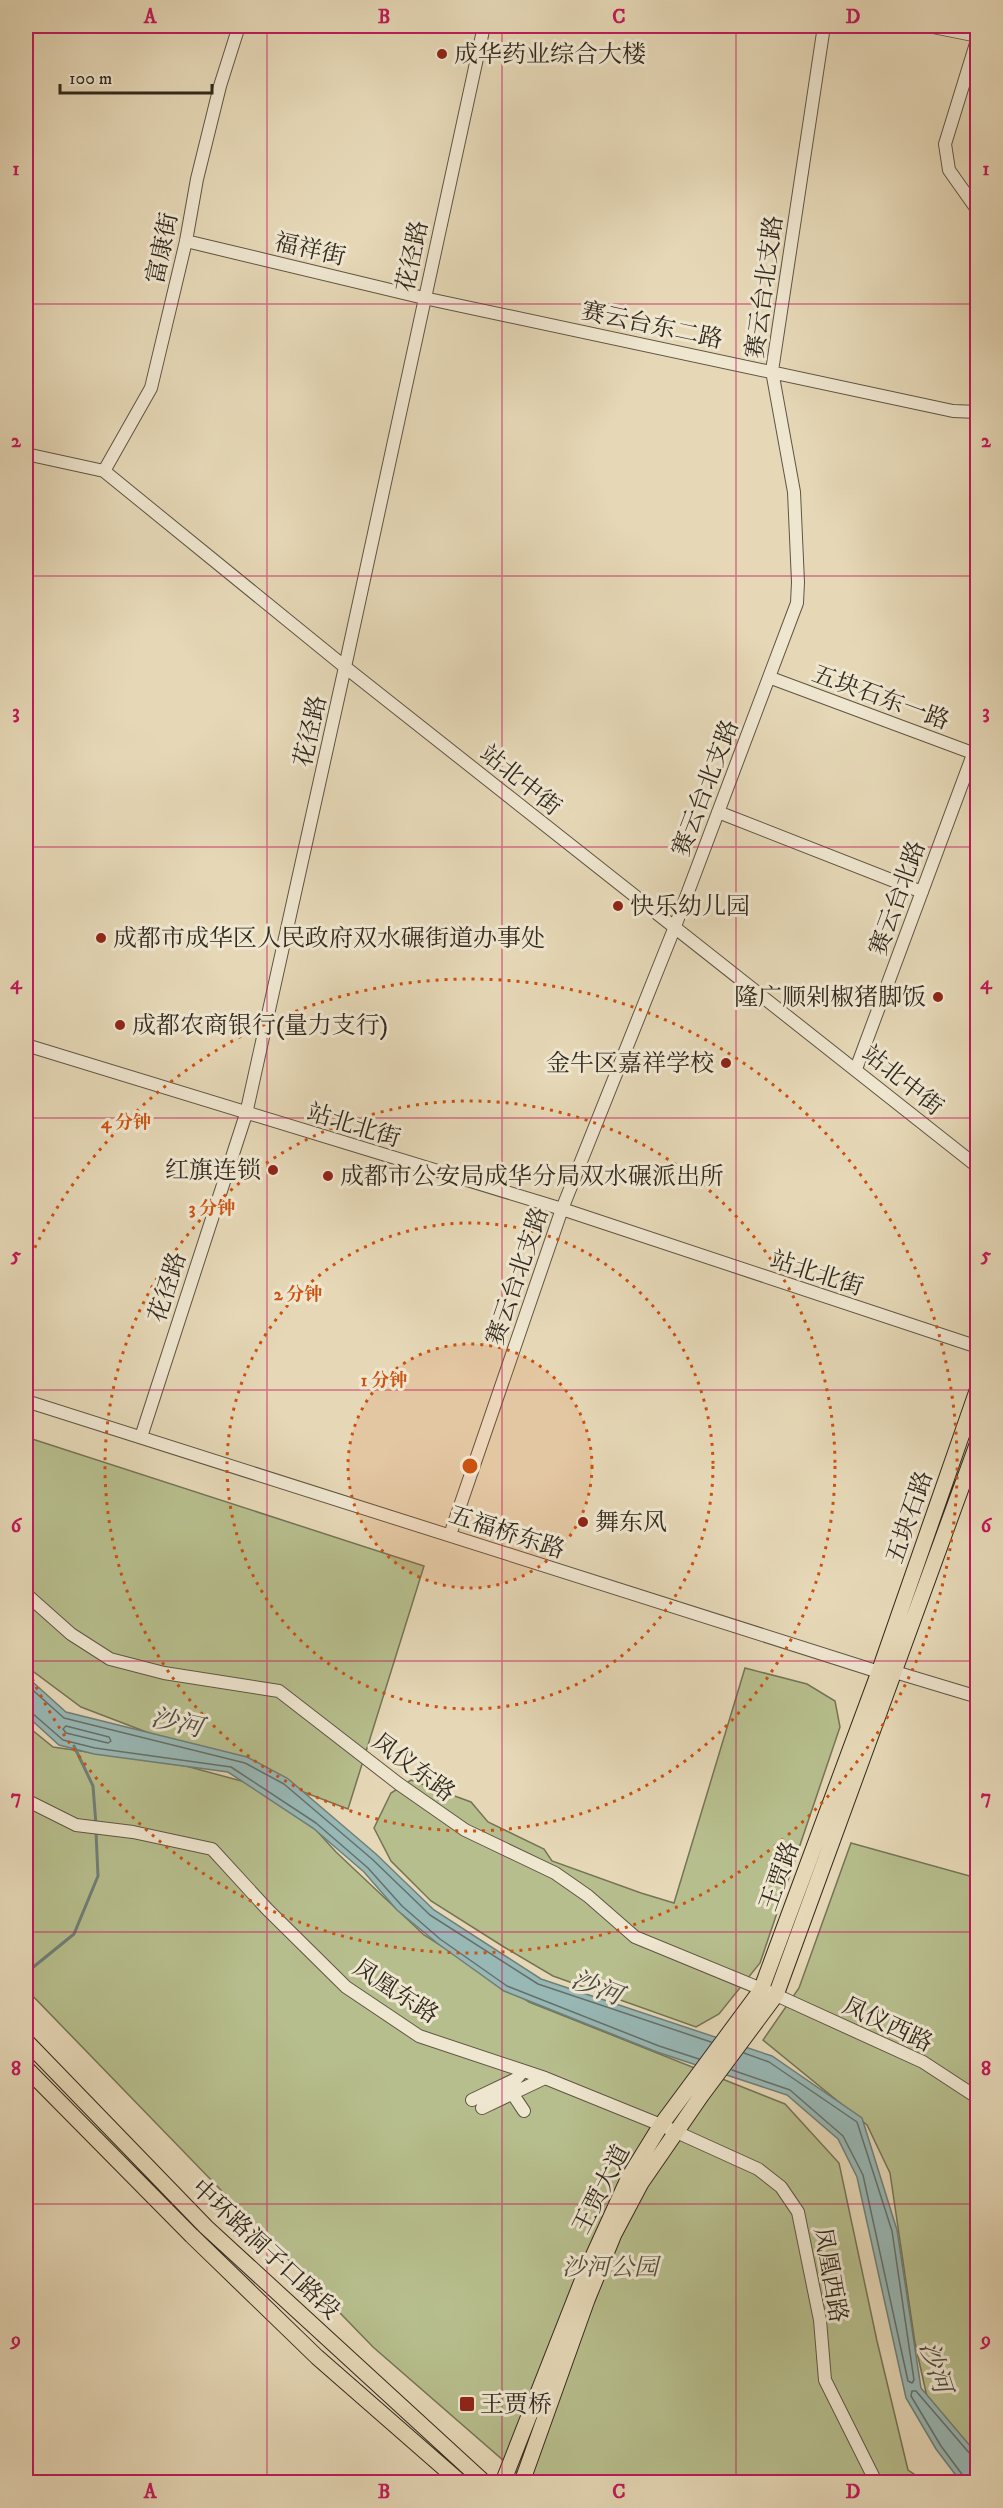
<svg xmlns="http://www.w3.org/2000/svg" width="1003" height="2508" viewBox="0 0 1003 2508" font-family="'IM FELL DW Pica','Noto Serif SC',serif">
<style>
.green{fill:#b7be8d;stroke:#747456;stroke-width:1.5}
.water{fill:#98b8b6;stroke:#6f7f79;stroke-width:1.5}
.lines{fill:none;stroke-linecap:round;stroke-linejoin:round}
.shore{stroke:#65706a;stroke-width:1.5}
.stream{stroke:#6f7f79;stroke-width:3}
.minor-casing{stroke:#5f5544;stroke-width:14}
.major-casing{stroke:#32291e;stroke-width:17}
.minor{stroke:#efe6d0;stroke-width:12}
.major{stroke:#e6d8b7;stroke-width:15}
.grid{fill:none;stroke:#c2185b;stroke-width:1.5;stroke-opacity:0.55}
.ring{fill:none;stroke:#cd520f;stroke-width:3;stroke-dasharray:3 6}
.poi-dot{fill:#8f2418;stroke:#efe6d0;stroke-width:2}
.labels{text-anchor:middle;stroke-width:6;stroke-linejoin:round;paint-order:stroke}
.poi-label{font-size:24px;fill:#32291e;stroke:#efe6d0;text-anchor:start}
.street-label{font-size:24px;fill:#32291e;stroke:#efe6d0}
.park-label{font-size:24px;font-style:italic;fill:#534e3a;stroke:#efe6d0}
.water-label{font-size:26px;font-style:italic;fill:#4c4d44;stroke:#efe6d0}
.centre{fill:#cd520f;stroke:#efe6d0;stroke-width:3}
.ring-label{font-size:18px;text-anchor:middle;font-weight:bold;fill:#cd520f;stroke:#efe6d0;stroke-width:6;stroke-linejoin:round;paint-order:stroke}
.neatline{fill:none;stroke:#c2185b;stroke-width:2}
.grid-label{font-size:20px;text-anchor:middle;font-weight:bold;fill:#c2185b}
</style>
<rect width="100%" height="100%" fill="#e6d8b7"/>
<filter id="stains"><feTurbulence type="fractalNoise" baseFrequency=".00333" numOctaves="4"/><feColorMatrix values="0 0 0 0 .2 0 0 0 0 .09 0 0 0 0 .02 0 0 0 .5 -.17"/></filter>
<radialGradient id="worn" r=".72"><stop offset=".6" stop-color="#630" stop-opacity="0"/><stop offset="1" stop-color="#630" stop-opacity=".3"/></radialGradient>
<!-- green -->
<path class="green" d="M26,1437L424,1566L348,1809L81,1707L26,1666Z
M745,1668L807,1684L835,1701L840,1727L760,1963L719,2014L696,2027L553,1976L504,1947L431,1901L391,1861L374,1828L391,1793L411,1780L471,1802L488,1822L544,1849L552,1861L641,1893L674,1903Z
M26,1725L53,1747L186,1766L245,1782L316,1830L336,1852L424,1935L529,2002L785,2104L839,2163L877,2341L908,2470L926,2482H528L373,2347L26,1989Z
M851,1843L977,1878V2459L927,2397L915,2343L890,2173L867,2125L763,2040L799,1988Z"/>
<!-- water -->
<path class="water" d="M26,1676L66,1712L247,1757L287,1778L376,1854L434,1910L541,1979L772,2056L862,2118L897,2230L921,2388L977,2454V2482H961L936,2449L906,2398L857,2177L838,2139L787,2095L657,2052L504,1991L437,1943L397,1910L364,1872L313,1828L228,1772L94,1754L59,1745L26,1715Z"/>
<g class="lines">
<!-- shore -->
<path class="shore" d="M26,1684L64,1718L245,1763L284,1784L372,1859L430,1915L538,1984L711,2042
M26,1711L32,1713L63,1740L95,1748L231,1767L316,1823L368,1868L402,1906L440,1939L507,1986L659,2046L699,2059
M66,1726L109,1737L111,1741L108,1743L66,1733L63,1729Z
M732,2070L790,2090L843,2136L863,2175L908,2381L912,2383L914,2380L892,2231L857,2122L769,2062L744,2053
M966,2482L964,2477L941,2446L911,2396L912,2391H916L971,2455L978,2457"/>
<!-- stream -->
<path class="stream" d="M74,1746L93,1786L96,1825
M26,1973L74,1934L98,1876L96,1832"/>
<!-- minor casing -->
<g class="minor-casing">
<path id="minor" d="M928,26L978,36
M978,37L945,144L949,170L978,211
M186,241L424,298L953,411L978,412
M26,454L104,471L345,667L978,1167
M104,471L151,388L186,241L197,179L220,86L239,26
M771,678L978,755
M718,812L922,892
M26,1045L562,1209L978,1347
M856,1069L978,741
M26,1401L879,1672H895L978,1697
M141,1437L246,1114L345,667L484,26
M450,1535L562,1209L674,929L797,603L798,582L794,492L772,371L824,26
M26,1594L71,1634L110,1659L164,1673L279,1691L399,1784L465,1830L555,1873L588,1896L635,1937L776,1995L923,2062L978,2098
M26,1800L76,1825L133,1832L212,1849L267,1909L346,1987L419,2036L545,2078L661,2125L758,2169L781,2187L798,2212L820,2320L825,2380L876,2482
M508,2087L524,2111
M472,2100L516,2079L523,2071
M482,2108L545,2078"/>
</g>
<!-- major casing -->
<g class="major-casing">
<path id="major" d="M26,2041L206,2227L484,2482
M26,2068L192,2236L317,2357L460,2482
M503,2482L584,2276L629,2177L661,2125L761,1990L879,1672L978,1388
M522,2482L587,2300L614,2234L641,2183L701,2096L776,1995L978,1442"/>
</g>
<!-- minor -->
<use href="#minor" class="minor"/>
<!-- major -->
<use href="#major" class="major"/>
</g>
<!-- grid -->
<path class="grid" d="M267,26V2482M502,26V2482M736,26V2482M26,304H978M26,576H978M26,847H978M26,1118H978M26,1390H978M26,1661H978M26,1932H978M26,2204H978"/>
<!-- distance rings -->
<circle cx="470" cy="1466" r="122" fill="#cd520f" fill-opacity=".12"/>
<g class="ring">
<circle cx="470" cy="1466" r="122"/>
<circle cx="470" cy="1466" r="243"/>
<circle cx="470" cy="1466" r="365"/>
<path d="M27 1264A487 487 0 1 1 27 1668"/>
</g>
<!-- markers -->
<g class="poi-dot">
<circle cx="442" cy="54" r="6"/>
<circle cx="618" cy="906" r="6"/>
<circle cx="101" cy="938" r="6"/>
<circle cx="938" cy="997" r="6"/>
<circle cx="120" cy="1025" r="6"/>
<circle cx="726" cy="1063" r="6"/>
<circle cx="273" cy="1170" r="6"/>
<circle cx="328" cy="1176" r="6"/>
<circle cx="583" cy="1522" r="6"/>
<rect x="459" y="2396" width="16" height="16" rx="3"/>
</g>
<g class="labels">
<!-- poi labels -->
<g class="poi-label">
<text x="454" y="62">成华药业综合大楼</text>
<text x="630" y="914">快乐幼儿园</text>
<text x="113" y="946">成都市成华区人民政府双水碾街道办事处</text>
<text x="926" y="1005" text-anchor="end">隆广顺剁椒猪脚饭</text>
<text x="132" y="1033">成都农商银行(量力支行)</text>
<text x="714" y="1071" text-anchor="end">金牛区嘉祥学校</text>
<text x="261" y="1178" text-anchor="end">红旗连锁</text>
<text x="340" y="1184">成都市公安局成华分局双水碾派出所</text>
<text x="595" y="1530">舞东风</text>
<text x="480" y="2412">王贾桥</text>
</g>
<!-- street labels -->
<g class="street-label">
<text transform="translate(162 248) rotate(-78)" y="8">富康街</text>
<text transform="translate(310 249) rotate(13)" y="8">福祥街</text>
<text transform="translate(412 256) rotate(-78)" y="8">花径路</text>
<text transform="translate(764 287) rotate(-82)" y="8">赛云台北支路</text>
<text transform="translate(652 325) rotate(12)" y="8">赛云台东二路</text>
<text transform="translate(881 697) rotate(20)" y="8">五块石东一路</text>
<text transform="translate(310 731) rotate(-77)" y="8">花径路</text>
<text transform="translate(521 780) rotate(39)" y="8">站北中街</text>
<text transform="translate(705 788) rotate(-69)" y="8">赛云台北支路</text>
<text transform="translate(897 898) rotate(-70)" y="8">赛云台北路</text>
<text transform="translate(903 1080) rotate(39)" y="8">站北中街</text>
<text transform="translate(354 1125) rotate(17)" y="8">站北北街</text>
<text transform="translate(817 1273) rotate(18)" y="8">站北北街</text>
<text transform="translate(517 1276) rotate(-71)" y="8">赛云台北支路</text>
<text transform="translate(167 1287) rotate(-72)" y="8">花径路</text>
<text transform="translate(909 1517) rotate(-71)" y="8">五块石路</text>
<text transform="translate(507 1532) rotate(18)" y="8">五福桥东路</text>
<text transform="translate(414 1767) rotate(37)" y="8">凤仪东路</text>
<text transform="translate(779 1876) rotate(-70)" y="8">王贾路</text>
<text transform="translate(396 1991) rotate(33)" y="8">凤凰东路</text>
<text transform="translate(888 2024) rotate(25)" y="8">凤仪西路</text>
<text transform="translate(601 2189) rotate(-63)" y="8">王贾大道</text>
<text transform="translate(266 2249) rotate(43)" y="8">中环路洞子口路段</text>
<text transform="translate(831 2275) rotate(80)" y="8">凤凰西路</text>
</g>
<!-- park labels -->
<g class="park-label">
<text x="610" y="2275">沙河公园</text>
</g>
<!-- water labels -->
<g class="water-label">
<text transform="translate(177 1722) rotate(13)" y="9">沙河</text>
<text transform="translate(597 1987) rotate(21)" y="9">沙河</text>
<text transform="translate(936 2367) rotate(72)" y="9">沙河</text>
</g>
</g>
<circle cx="470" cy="1466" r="9" class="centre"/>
<g class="ring-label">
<text x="126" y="1128">4 分钟</text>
<text x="212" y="1214">3 分钟</text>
<text x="298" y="1300">2 分钟</text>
<text x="384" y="1386">1 分钟</text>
</g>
<!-- margin -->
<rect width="1003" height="2508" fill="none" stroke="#e6d8b7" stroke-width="66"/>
<!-- scale -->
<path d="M60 84v9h152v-9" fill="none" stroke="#32291e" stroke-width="3"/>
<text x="69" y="84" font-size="18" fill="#32291e" stroke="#efe6d0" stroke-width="4.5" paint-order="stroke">100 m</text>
<rect x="33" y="33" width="937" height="2442" class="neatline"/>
<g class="grid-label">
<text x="150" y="23">A</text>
<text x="384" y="23">B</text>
<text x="619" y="23">C</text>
<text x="853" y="23">D</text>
<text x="16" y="175">1</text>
<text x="986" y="175">1</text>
<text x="16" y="447">2</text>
<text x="986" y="447">2</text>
<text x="16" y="718">3</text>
<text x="986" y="718">3</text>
<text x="16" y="989">4</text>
<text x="986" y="989">4</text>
<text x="16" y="1261">5</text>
<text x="986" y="1261">5</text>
<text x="16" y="1532">6</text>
<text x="986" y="1532">6</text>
<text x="16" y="1803">7</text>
<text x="986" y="1803">7</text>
<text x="16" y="2075">8</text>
<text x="986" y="2075">8</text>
<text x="16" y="2346">9</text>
<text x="986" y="2346">9</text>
<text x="150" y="2498">A</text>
<text x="384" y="2498">B</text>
<text x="619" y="2498">C</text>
<text x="853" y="2498">D</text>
</g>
<rect width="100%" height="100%" filter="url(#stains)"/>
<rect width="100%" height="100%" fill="url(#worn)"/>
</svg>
